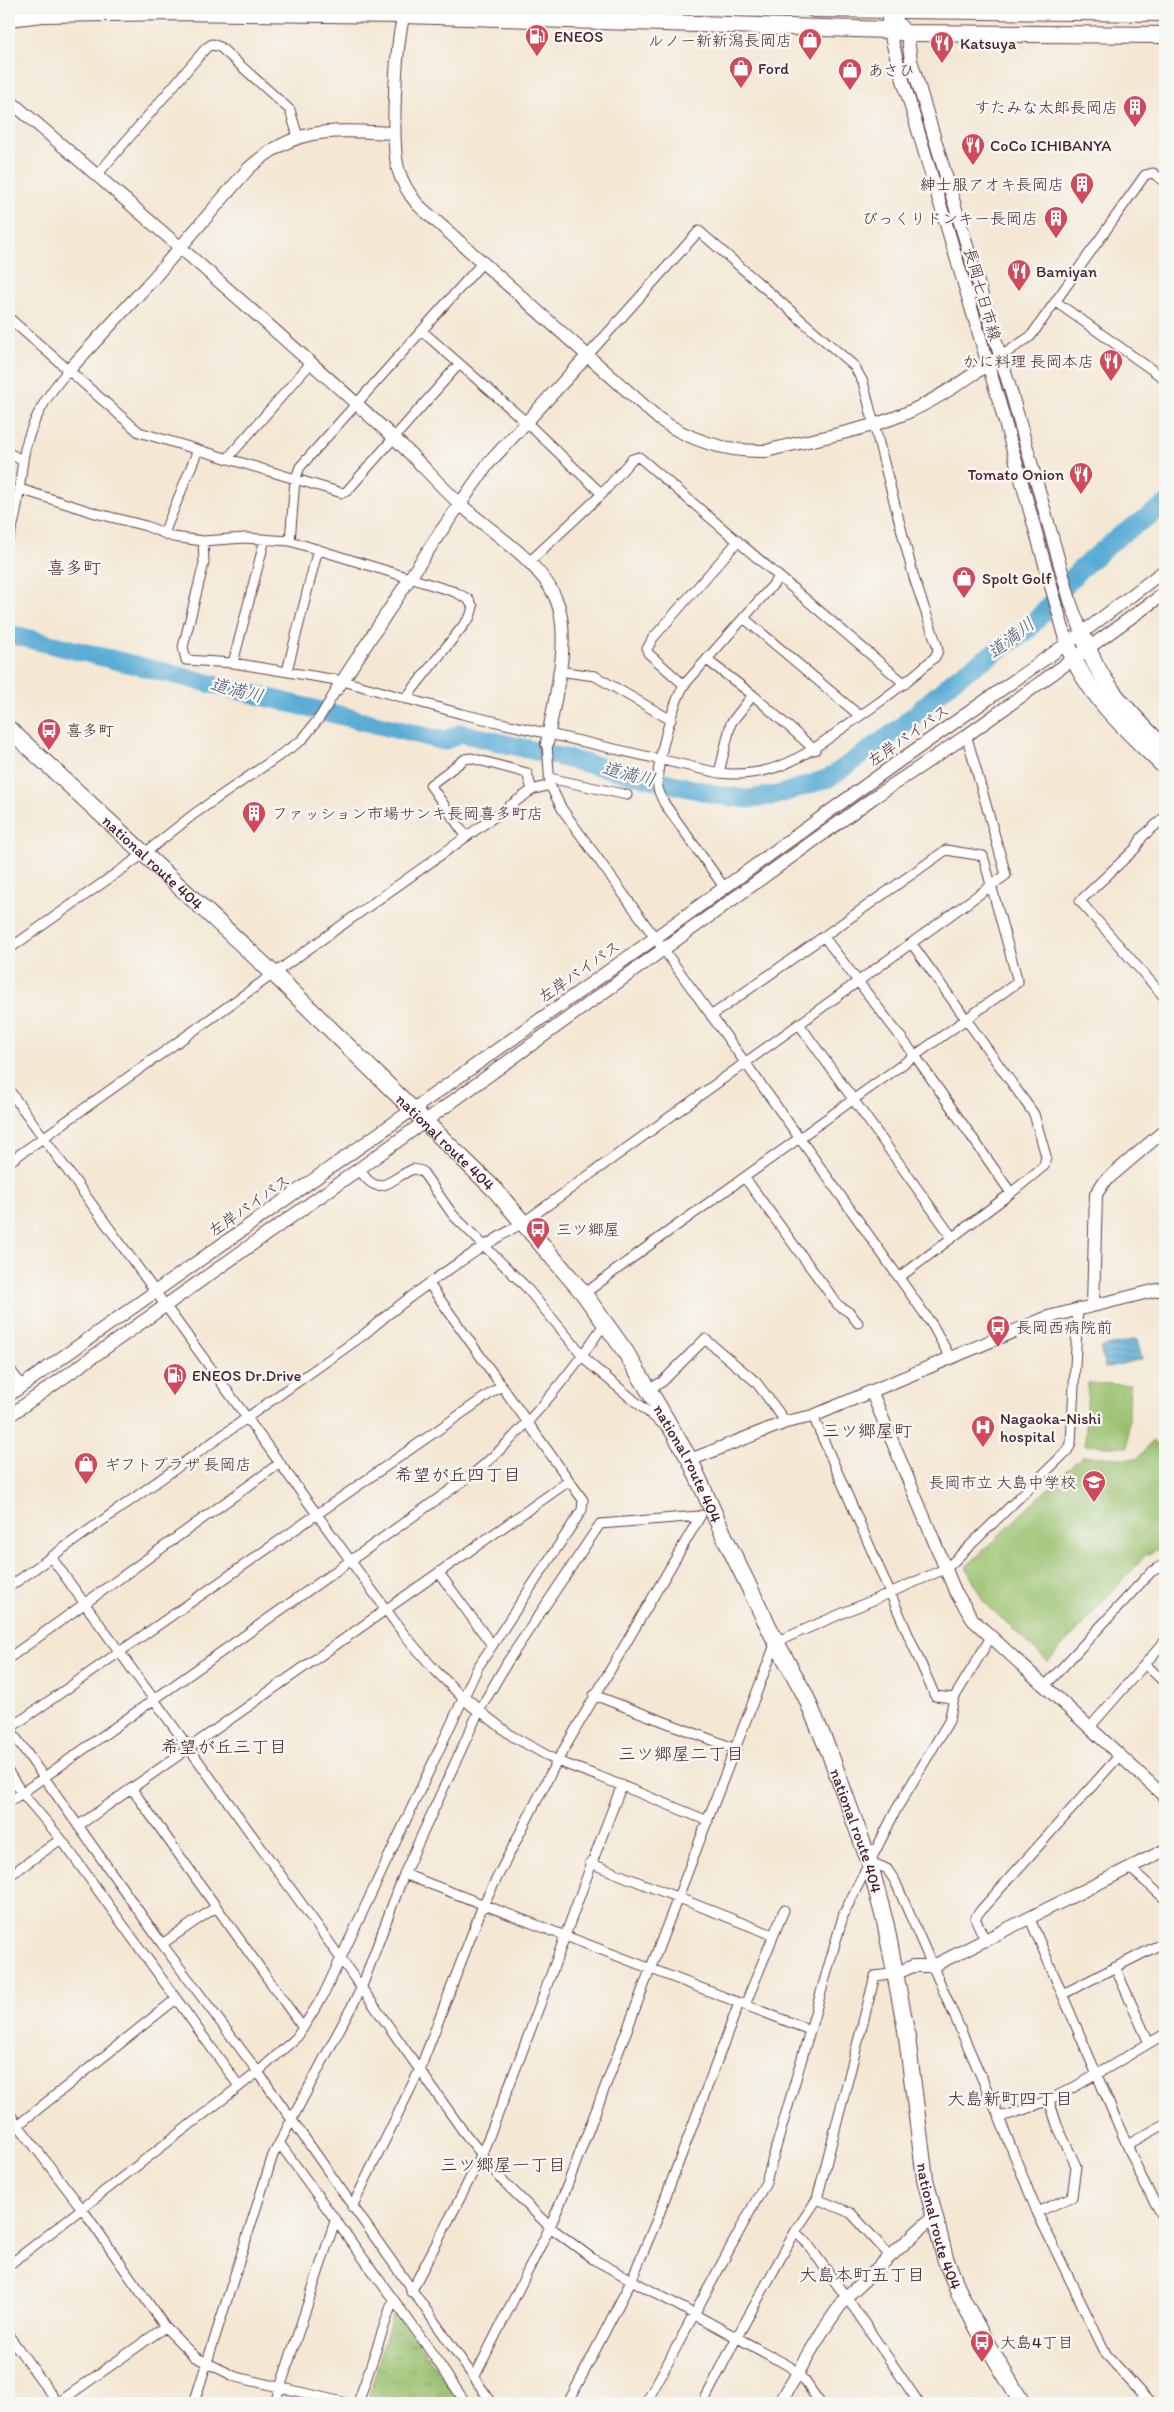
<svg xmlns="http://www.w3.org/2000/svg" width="1174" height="2412" viewBox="0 0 1174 2412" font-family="Itim,'Klee One',sans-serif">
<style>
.park{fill:url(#park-tufts);stroke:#72704c}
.pitch{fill:#99c06c;stroke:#72704c}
.water{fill:url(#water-rules);stroke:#526680}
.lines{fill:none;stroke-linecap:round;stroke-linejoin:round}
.river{stroke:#5aacd5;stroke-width:19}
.street-casing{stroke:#643d44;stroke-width:11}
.secondary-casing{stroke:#643d44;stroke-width:14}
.highway-casing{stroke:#643d44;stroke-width:18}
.street{stroke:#fff;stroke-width:9}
.secondary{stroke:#fff;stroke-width:12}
.highway{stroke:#fff;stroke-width:16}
.labels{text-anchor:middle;stroke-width:5;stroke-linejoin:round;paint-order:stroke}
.poi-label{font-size:16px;fill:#4a1f2b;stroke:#f6f6f2;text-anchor:start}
.street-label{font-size:16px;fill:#4a1f2b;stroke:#f6f6f2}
.neighbourhood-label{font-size:18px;fill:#4a1f2b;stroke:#f6f6f2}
.water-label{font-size:18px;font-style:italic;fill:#50576f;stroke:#f6f6f2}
</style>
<defs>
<pattern id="park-tufts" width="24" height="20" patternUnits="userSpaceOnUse" patternTransform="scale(1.25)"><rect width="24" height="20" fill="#99c06c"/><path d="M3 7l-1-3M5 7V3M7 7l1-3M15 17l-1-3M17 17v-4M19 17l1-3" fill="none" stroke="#7f9b59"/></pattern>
<pattern id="water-rules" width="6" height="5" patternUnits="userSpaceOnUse" patternTransform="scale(1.25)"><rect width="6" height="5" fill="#5aacd5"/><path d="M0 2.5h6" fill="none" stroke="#4c8bad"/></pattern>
</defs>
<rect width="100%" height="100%" fill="#f6f6f2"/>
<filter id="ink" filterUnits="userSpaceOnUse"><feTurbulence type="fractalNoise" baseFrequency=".02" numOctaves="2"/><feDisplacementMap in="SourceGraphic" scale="10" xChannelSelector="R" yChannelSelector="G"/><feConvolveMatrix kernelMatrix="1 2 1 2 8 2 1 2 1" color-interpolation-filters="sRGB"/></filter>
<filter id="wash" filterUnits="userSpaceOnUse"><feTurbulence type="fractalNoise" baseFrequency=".0096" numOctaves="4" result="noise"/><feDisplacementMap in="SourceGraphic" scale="20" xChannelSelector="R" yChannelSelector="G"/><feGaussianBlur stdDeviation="1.12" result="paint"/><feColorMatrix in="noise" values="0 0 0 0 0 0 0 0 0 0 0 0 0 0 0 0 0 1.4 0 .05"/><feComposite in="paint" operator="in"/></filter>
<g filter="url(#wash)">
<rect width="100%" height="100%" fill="#f4e7d3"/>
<!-- park -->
<path class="park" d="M394,2309L461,2403H386L371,2400L369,2395Z"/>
<!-- pitch -->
<path class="pitch" d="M1088,1383L1130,1385L1128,1447L1085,1445Z
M1153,1441L1165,1452V1546L1146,1555L1048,1662L983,1601L966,1567L1082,1456L1137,1459Z"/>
<!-- water -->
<path class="water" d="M1137,1339L1142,1359L1105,1368L1100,1348Z"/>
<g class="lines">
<!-- river -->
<path class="river" d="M9,634L444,741L461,733L718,795L748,799L777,795L829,778L896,731L956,678L1027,631L1078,571L1122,534L1165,505"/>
</g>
</g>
<g filter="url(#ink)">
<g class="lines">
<!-- street casing -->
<g class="street-casing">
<path id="street" d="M97,175L206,48L212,44L220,47L290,110L298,137
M1056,302L1165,379
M9,318L139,432L342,493L347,491L459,364
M422,331L527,423L602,494
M1000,357L1031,336L1145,175L1153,173L1165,182
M9,453L23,461
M227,459L310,364
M20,489L95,513L146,526L173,537L203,541L245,538L290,541L455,592L468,599L473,607L470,617L405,699
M164,533L198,450
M9,537C20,508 19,478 25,449C33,418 47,395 67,372
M203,541L204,563L183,647L186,660L233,663L343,681L462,714L719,773C781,780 812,749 860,716C886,698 911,679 935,657L938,651L937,645L914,578L863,382L854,366L699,231L588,355
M290,541L295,480L300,467L483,262
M528,563L602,494L632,459L639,457L905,684
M745,619L860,716
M707,660L753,695L815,750
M233,663L265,539
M287,671L318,549
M558,671L595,676L671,720
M684,685L779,578
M547,744L550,785L562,809C686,981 811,1152 933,1326L951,1359
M719,773L731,723L753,695
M549,778L627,795
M1165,817L1142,837L1136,848L1080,901L1165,998
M466,836L430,785L465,759L471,758L527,773L532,790
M724,887L664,803C662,798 659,793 658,788C655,764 673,705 684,685L648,653L647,649L653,638L738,541
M824,937L916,1057L1011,1193
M9,949L145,853L194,814L302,740L320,717L337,689
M799,1024L952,1237
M9,1090L403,1633L434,1669L465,1700
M9,1162L532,790L550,785
M359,1169C379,1200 388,1180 413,1169L422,1171L453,1215L525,1286L590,1364L665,1426
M745,1178L838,1305L850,1313L858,1323
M900,1277L1011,1193L1044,1166L1046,1156L1034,1114L912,944
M584,1294L651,1244L1018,982L983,856L946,850L711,1016
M9,1368L22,1386
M648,1389L662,1382L705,1339L756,1382L786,1422
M813,1416L935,1696L954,1698
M51,1557L319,1928L463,2131L502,2180L550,2227L593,2259L789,2366L804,2380L820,2403
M439,1573L492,1645
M9,1587L362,1336C412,1293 467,1255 524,1222L1006,875L968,741
M9,1658L280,1463
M1145,1664L1165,1683
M1045,1686L1151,1572L1165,1564
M594,1695L736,1749
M476,1708L512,1736L557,1761L598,1776L708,1821
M1090,1727L1165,1641
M9,1728L162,1944L258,2072L492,2403
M9,1729L501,1386
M9,1773L22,1793L61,1839L239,2086
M132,1789L303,2028
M9,1802L473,1474C525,1431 567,1379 605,1323
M78,1826L569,1481
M869,1861L887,1869L895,1881L999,2117L1037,2212L1106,2354L1150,2403
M590,1863L773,1935
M1130,1868L1165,1899
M404,1874L810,2030
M9,1876L61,1839
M1030,1919L1127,2145L1146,2187L1165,2220
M986,1942L975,1918L981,1910L1120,1755
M162,1944L216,1907
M1115,1967L1149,2043
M1063,1994L1165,1942
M745,2005L784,1910
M9,2113L83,2210L165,2327L195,2357L236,2377L347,2403
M999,2117C1057,2104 1113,2063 1165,2034
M18,2125L176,1999
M280,2144L420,2336L466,2403
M1127,2145L1165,2124
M817,2199L851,2213L890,2256
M352,2207L420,2069L483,1905L557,1761L701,1515
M1037,2212L1072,2197L1076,2166L1057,2125L1049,2100
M795,2232L807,2243L854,2308L919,2403
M9,2265L258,2072L297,2037L323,1996L478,1667L582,1510L583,1500L429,1284
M411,2292C434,2246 461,2200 482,2153C533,2033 573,1907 622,1785
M9,2336L58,2403
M474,2378L550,2227L562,2199L776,1642L947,1568L1067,1451L1071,1444L1078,1308
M58,2403L165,2327
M194,2403L273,2155L361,1989L404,1874L479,1711L508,1661L600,1524L699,1516
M275,2403L335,2221
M358,2403L393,2300
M568,2403L631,2281L658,2217L739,2003
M646,2403L766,2182L844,1913L896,1810L949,1721L954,1698L991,1637
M703,2403L737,2337L795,2232L817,2199L875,1976L897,1973"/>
</g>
<!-- secondary casing -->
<g class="secondary-casing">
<path id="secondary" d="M406,9C395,35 391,140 398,169C402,183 409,194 418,205L659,419C691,441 728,452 766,451C812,439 860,432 904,414C938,400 969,376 1000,357
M887,9L889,30L897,60L999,401L1067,643
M888,11L907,33L911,60L1012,395L1071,604L1082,633
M9,100C139,211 269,323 395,439C418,460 438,484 461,505C491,532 540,561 556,599C573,638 553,702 547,744
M67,372L152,280L248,169C296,125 333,130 394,133
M337,689L439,534L488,464L588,355
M1093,1305L1096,1194L1104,1182L1165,1130
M872,1393L955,1591L973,1620L1165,1797
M9,1395L641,948L895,764L1082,633L1165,570
M9,1416L359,1169L873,798L966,736L1165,593
M690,1460L786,1422L813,1416L1048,1317L1165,1288
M468,1701L475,1707
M897,1973L913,1966H933L1165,1850
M780,2403L822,2332L846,2297L933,2217"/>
</g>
<!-- highway casing -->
<g class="highway-casing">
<g id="highway">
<path d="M813,9L1165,13"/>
<path d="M9,18L43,14L177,12L403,15L889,30L907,33L1165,35"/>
<path d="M1082,633C1099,684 1128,711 1165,749"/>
<path d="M1067,643C1086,695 1127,730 1165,767"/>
<path id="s1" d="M9,729L273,973L495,1190L584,1294L625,1351L648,1389L690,1460L726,1540L776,1642L805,1695L830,1754L869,1861L886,1926L906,2030L925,2179L945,2258L961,2297L982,2336L1022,2403"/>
</g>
</g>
<!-- street -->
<use href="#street" class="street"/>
<!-- secondary -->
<use href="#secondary" class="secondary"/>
<!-- highway -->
<use href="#highway" class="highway"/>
</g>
</g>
<!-- icons -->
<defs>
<g id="fuel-pin" transform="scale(1.25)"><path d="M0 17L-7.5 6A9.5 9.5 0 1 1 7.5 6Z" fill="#d1495b" stroke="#f6f6f2"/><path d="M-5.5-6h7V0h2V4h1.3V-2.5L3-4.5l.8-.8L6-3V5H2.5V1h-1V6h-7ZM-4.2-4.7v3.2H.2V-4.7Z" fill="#fff"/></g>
<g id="shop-pin" transform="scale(1.25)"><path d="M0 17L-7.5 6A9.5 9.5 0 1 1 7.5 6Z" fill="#d1495b" stroke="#f6f6f2"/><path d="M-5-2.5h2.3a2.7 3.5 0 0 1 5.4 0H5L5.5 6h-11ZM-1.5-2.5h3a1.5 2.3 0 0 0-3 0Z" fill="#fff"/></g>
<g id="restaurant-pin" transform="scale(1.25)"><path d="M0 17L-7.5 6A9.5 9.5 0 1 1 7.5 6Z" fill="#d1495b" stroke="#f6f6f2"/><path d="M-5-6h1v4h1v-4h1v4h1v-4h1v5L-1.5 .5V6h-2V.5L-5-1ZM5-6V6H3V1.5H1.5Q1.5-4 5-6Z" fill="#fff"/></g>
<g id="building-pin" transform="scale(1.25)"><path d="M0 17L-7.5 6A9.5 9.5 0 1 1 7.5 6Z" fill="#d1495b" stroke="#f6f6f2"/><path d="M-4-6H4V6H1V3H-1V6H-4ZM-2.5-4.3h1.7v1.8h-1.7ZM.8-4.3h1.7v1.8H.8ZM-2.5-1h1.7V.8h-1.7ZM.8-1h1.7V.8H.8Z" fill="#fff"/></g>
<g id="bus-pin" transform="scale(1.25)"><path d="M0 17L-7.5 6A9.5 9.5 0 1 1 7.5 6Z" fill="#d1495b" stroke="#f6f6f2"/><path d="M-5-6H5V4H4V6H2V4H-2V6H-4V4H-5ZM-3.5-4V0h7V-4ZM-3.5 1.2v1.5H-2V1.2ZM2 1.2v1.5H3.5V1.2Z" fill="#fff"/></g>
<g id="hospital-pin" transform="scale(1.25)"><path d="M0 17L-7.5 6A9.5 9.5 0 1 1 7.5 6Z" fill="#d1495b" stroke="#f6f6f2"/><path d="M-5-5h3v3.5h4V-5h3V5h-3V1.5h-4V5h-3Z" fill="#fff"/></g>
<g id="school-pin" transform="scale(1.25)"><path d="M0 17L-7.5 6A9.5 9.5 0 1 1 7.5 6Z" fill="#d1495b" stroke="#f6f6f2"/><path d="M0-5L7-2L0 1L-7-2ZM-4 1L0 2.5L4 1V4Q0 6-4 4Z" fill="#fff"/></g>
</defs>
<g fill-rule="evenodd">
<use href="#fuel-pin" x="537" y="36"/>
<use href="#shop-pin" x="810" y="40"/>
<use href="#restaurant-pin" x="942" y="43"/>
<use href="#shop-pin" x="741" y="68"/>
<use href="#shop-pin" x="850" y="70"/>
<use href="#building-pin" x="1135" y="107"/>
<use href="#restaurant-pin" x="973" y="145"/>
<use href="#building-pin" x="1082" y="184"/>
<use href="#building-pin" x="1056" y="218"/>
<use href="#restaurant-pin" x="1019" y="271"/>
<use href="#restaurant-pin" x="1111" y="361"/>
<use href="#restaurant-pin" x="1081" y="474"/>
<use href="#shop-pin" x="964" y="578"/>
<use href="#bus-pin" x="49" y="730"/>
<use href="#building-pin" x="254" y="813"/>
<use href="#bus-pin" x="538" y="1229"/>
<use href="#bus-pin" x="998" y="1327"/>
<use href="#fuel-pin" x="175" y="1375"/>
<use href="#hospital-pin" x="983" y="1427"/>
<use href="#shop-pin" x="86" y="1464"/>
<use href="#school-pin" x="1094" y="1482"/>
<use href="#bus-pin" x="982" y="2342"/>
</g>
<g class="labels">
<!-- poi labels -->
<g class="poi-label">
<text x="554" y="42">ENEOS</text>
<text x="792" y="46" text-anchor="end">ルノー新新潟長岡店</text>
<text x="960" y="49">Katsuya</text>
<text x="758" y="74">Ford</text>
<text x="868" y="76">あさひ</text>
<text x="1118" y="113" text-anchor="end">すたみな太郎長岡店</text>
<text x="990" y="151">CoCo ICHIBANYA</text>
<text x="1064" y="190" text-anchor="end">紳士服アオキ長岡店</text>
<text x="1038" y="224" text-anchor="end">びっくりドンキー長岡店</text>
<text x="1036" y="277">Bamiyan</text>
<text x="1094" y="367" text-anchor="end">かに料理 長岡本店</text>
<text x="1064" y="480" text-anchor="end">Tomato Onion</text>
<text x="982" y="584">Spolt Golf</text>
<text x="66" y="736">喜多町</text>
<text x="272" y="819">ファッション市場サンキ長岡喜多町店</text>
<text x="556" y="1235">三ツ郷屋</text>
<text x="1016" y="1333">長岡西病院前</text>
<text x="192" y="1381">ENEOS Dr.Drive</text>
<text x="1000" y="1424">Nagaoka-Nishi<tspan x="1000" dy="18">hospital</tspan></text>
<text x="104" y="1470">ギフトプラザ 長岡店</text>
<text x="1076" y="1488" text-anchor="end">長岡市立 大島中学校</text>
<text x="1000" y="2348">大島4丁目</text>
</g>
<!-- street labels -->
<g class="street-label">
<text transform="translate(983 294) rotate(74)" y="6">長岡七日市線</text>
<text transform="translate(908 735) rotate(-35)" y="6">左岸バイパス</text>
<text dy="6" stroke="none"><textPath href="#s1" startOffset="196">national route 404</textPath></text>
<text transform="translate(579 971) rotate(-35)" y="6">左岸バイパス</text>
<text dy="6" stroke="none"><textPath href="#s1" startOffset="601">national route 404</textPath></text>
<text transform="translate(249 1205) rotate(-35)" y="6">左岸バイパス</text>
<text dy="6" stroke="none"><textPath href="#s1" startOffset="1006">national route 404</textPath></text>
<text dy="6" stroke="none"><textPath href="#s1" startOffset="1411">national route 404</textPath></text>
<text dy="6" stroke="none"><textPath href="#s1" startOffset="1816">national route 404</textPath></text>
</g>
<!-- neighbourhood labels -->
<g class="neighbourhood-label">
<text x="74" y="574">喜多町</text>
<text x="867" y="1437">三ツ郷屋町</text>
<text x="458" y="1481">希望が丘四丁目</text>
<text x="224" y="1753">希望が丘三丁目</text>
<text x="681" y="1760">三ツ郷屋二丁目</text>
<text x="1010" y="2105">大島新町四丁目</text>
<text x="503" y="2171">三ツ郷屋一丁目</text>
<text x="862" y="2281">大島本町五丁目</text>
</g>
<!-- water labels -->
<g class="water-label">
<text transform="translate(1011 638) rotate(-38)" y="6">道満川</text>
<text transform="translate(237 690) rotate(14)" y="6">道満川</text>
<text transform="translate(629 774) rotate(14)" y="6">道満川</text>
</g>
</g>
<!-- margin -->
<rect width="1174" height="2412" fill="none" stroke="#f6f6f2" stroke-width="30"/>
</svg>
